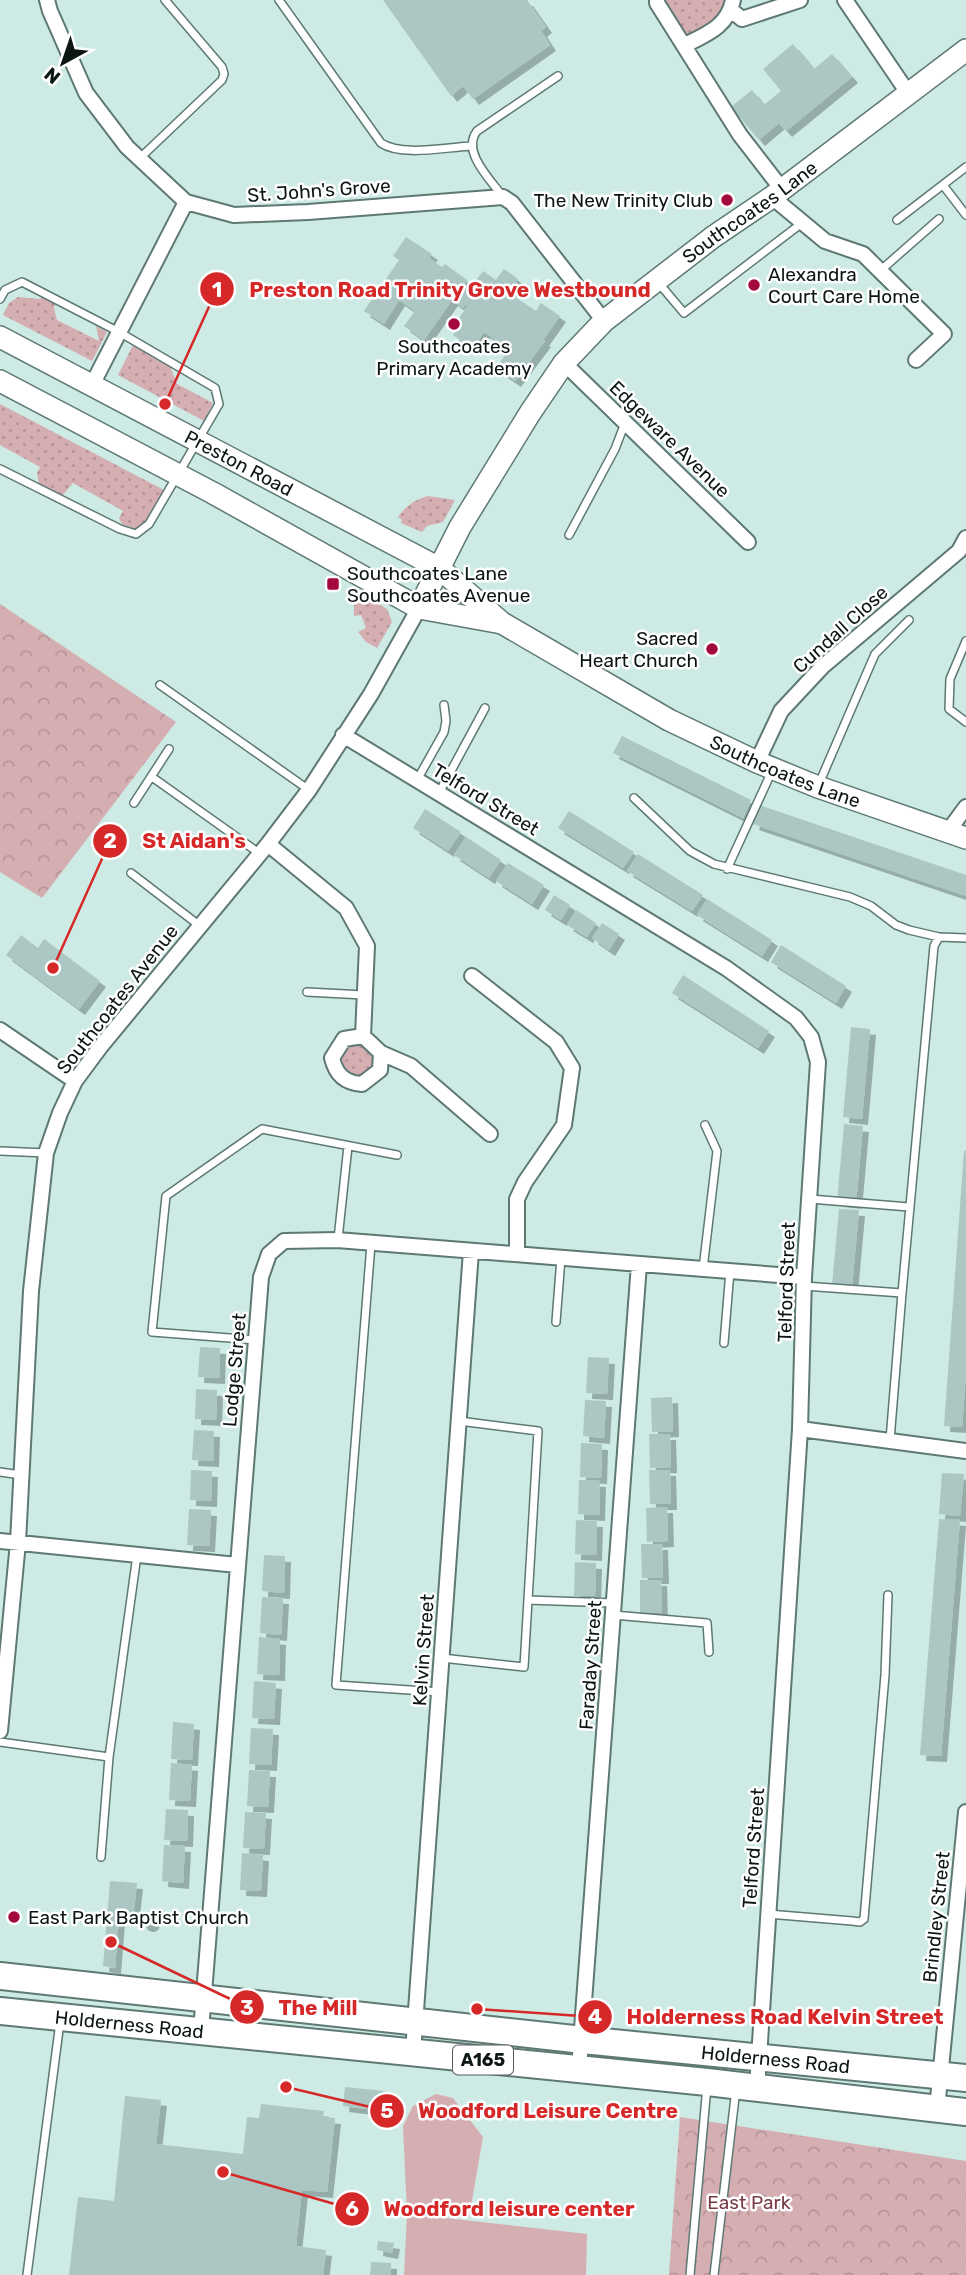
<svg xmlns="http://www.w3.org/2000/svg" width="966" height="2275" viewBox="0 0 966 2275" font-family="Rubik,sans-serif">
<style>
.grass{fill:url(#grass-dots)}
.park{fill:url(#park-crowns)}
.pitch{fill:#d5aeb2}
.building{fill:#acc7c3;filter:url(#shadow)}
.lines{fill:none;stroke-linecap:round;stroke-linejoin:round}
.lane-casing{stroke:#5e7874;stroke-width:10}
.street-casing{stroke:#5e7874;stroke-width:18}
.secondary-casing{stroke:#5e7874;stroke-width:24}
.highway-casing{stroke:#5e7874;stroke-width:30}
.lane{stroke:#fff;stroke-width:7}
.street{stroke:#fff;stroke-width:14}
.secondary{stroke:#fff;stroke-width:21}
.highway{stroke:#fff;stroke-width:26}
.poi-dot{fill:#a4093e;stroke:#fff;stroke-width:2.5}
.labels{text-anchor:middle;stroke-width:5;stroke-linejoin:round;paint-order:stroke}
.shield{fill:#fff;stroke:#555d5b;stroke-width:2}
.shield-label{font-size:18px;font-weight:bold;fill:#0c1715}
.street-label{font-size:19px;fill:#0c1715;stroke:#fff}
.poi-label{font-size:19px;fill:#0c1715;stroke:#fff;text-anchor:start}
.park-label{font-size:19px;fill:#783b44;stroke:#fff}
.leader{fill:none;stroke:#d62828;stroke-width:2.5}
.callout-dot{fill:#d62828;stroke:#fff;stroke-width:2.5}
.mark-label{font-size:21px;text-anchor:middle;font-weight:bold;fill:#fff}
.callout-label{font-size:21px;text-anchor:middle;font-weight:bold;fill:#d62828;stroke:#fff;stroke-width:5;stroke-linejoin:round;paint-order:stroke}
</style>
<defs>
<pattern id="grass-dots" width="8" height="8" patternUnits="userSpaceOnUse" patternTransform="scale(1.75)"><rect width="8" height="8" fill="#d5aeb2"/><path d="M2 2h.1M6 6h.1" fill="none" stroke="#b69598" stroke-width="1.8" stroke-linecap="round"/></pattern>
<pattern id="park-crowns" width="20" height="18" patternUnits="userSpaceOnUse" patternTransform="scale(1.75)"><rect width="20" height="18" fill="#d5aeb2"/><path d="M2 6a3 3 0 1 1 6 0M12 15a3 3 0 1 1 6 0" fill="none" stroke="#b69598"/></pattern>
<filter id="shadow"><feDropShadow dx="6" dy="6" stdDeviation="0" flood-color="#0004"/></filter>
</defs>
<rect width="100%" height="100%" fill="#cdeae5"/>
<!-- grass -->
<path class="grass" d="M657,0H733L731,10L685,45Z
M18,297L39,299L45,297L56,303L54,308L57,320L99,341L96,326L107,332L92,361L3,315L9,303Z
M133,345L170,366L177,384L213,403L204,421L118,375Z
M0,404L164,490L147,521L136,529L122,524L119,518L123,511L73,483L63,495L39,484L37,473L40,467L0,445Z
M428,496L455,500L443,522L427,526L422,532L401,523L402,520L398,517C406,506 414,500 428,496Z
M359,593L387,609L392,622L377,648L366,642L358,632L366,628L361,615L354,616V604Z
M342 1060a16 16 0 1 1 32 0a16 16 0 1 1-32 0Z"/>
<!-- park -->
<path class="park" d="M0,604L176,722L42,898L0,872Z
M680,2117L966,2161V2275H669Z"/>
<!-- pitch -->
<path class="pitch" d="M436,2094L453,2098L483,2137L469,2218L428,2216L587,2234L586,2275H404L407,2214L403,2126L413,2106Z"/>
<!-- building -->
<path class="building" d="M383,0H527L546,27L541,31L550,45L473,99L463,86L451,96Z
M793,44L814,69L832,54L852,77L786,131L779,123L759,140L731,107L752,90L764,105L781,91L763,69Z
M406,237L432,254L429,258L442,267L445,264L467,280L462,287L473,294L471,297L477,301L482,294L471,287L483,271L496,280L504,269L518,279L509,293L536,311L541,303L560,316L543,340L545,341L515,381L496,368L509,349L484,332L472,349L453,335L461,324L457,321L468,305L466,304L463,308L452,300L424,340L404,326L415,311L399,300L384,324L364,311L399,260L393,256Z
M622,736L751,800L743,818L613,753Z
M759,805L966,875V896L753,824Z
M425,809L461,832L448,851L413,828Z
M569,811L634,852L623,868L558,828Z
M466,837L501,860L489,878L454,855Z
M638,854L703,895L692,911L627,871Z
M508,863L544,885L532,904L496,881Z
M554,895L570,905L561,920L545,910Z
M707,899L772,940L762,956L697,915Z
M576,910L596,923L587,937L567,925Z
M602,923L619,934L609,950L592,938Z
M21,935L38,948L44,939L100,981L79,1009L6,955Z
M781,945L846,986L836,1003L771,962Z
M683,975L769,1031L758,1048L672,993Z
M851,1027L870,1029L862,1119L843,1117Z
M844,1124L863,1126L856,1203L837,1201Z
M964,1151H966V1372L962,1427L944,1426Z
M839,1209L859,1210L852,1287L832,1285Z
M200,1347L220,1348L219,1378L198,1377Z
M588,1357L609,1358L607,1394L586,1393Z
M196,1389L217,1390L216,1420L195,1419Z
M672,1397L673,1431L652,1432L651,1398Z
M585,1400L606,1401L604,1438L583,1436Z
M194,1430L214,1431L213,1461L192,1460Z
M649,1434H670L671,1467L650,1468Z
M581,1443L602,1444L601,1478L580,1477Z
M191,1470L212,1471L211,1501L190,1500Z
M649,1470H670L671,1504H650Z
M942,1473L964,1474L960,1516L939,1514Z
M579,1480L600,1481L599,1515L578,1514Z
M667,1507L668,1541L647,1542L646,1508Z
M189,1509L211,1510L209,1546L187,1545Z
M939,1519L960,1520L941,1756L920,1755Z
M576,1520L597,1521L596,1555L575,1554Z
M641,1544H662L663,1578H642Z
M264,1555L285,1556L284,1593L262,1591Z
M575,1562L596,1563L595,1596H574Z
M640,1580H661L662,1613H640Z
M262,1597L283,1598L281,1635L260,1633Z
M259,1637L280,1639L279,1675L257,1674Z
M254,1681L276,1683L274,1719L252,1718Z
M173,1722L194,1724L192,1760L171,1759Z
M251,1728L273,1729L271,1765L249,1764Z
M171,1763L192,1765L190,1801L169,1800Z
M249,1770L270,1771L268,1807L247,1806Z
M166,1809L188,1810L187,1841L164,1840Z
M245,1812L266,1813L264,1849L243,1848Z
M164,1845L185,1846L183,1883L162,1881Z
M242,1853L263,1855L261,1891L240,1890Z
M110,1881L137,1883L133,1919L119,1918L115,1968L103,1966Z
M140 1919a7 7 0 1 1 14 0a7 7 0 1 1-14 0Z
M345,2087L385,2091L383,2111L343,2106Z
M125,2096L161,2100L156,2144L243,2154L247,2117L259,2118L261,2104L324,2111L323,2117L335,2118L327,2192L302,2190L296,2246L326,2250L323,2275H69L78,2197L114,2201Z
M378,2241L394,2243L392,2253L377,2250Z
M371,2262L391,2263V2275H370Z"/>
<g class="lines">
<!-- lane casing -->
<g class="lane-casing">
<path id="lane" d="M279,0L381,143C402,157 446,147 472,146
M140,158L222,80L224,74L222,67L165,0
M943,185L966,215
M503,197C491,180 461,152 477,131L558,76
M897,220L966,167
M881,270L939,219
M657,281L684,313L802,223
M0,299L5,290L22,282L119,332L215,388L219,404L149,524L136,534L120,529L0,469
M569,535L615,449L625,423
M966,641L950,679L949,709L966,722
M160,685L309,790
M152,777L259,853
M417,780L444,732L446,721L444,705
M818,786L875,654L909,620
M439,793L485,708
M634,798L690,851L714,864L850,897L871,906L896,925L909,930L939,937L966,938
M134,803L169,749
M727,869L772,771
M131,873L200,926
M307,992L364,995
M0,1151L46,1153
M810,1199L909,1207
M338,1239L348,1146
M371,1244L336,1685L439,1692
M703,1269L717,1151L705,1125
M804,1286L902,1293
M556,1322L561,1258
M256,1340L152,1332L166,1196L262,1129L397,1155
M724,1343L730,1271
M890,1440L902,1293L934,946L939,937
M0,1472L21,1475
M528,1600L614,1603
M613,1615L707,1623L709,1652
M442,1658L524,1667L538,1431L459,1421
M0,1742L109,1757
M101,1857L109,1757L137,1555
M768,1914L852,1921L860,1922L864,1919L885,1675L888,1595
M27,2275L60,2022
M690,2275L707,2086
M714,2275L736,2089"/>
</g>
<!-- street casing -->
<g class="street-casing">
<path id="street" d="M47,0L50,11L86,93L127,147L186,202L234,215L308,212L503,197L512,203L604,321
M657,0V3L740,135L781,188
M845,0L908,93
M731,10L742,19L800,0
M685,45C707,34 728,26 733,0
M772,197L825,241L863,254L944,334L916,360
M564,363L748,542
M92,385L186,202
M343,735L726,968L796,1018L811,1037L818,1062L804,1277L800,1429L757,2088
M757,762L781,711L822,667L959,551L966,538
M949,830L966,807
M268,844L346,908L367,946L363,1036L381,1053L411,1066L490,1134
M472,976L556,1042L572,1068L564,1125L525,1182L517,1199V1254
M0,1030L75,1081
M363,1036L344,1039L332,1058C336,1075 345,1083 362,1084L380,1070L381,1053
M800,1429L966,1451
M0,1541L237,1565
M0,1731L18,1542L31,1291L46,1153L60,1113L75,1081L101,1046L268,844L309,790L371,694L419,608
M201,2031L261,1277L269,1254L284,1241L337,1240L804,1277
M413,2052L471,1251
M579,2069L639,1264
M937,2109L966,1812"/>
</g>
<!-- secondary casing -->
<g class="secondary-casing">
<g id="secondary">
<path id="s1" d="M0,337L439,568L502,623L669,720L757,762L818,787L966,838"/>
<path d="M0,381L213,493L419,608L502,623"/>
<path id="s2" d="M419,608L460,527L530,413L564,363L604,321L713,237L772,197L966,50"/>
</g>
</g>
<!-- highway casing -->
<g class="highway-casing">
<g id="highway">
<path id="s3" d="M0,1976L583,2040L966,2078"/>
<path id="s4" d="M0,2011L707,2082L966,2112"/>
</g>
</g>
<!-- lane -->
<use href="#lane" class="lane"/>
<!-- street -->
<use href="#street" class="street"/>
<!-- secondary -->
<use href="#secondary" class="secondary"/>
<!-- highway -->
<use href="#highway" class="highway"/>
</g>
<!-- markers -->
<g class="poi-dot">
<circle cx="727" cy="200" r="7"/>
<circle cx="754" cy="285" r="7"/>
<circle cx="454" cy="324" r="7"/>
<rect x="326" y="577" width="14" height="14" rx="3.5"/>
<circle cx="712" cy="649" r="7"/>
<circle cx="14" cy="1917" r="7"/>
</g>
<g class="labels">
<!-- shield labels -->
<rect class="shield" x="453" y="2045.5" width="60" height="29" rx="5"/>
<g class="shield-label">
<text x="483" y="2066">A165</text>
</g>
<!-- street labels -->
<g class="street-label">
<text transform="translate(319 190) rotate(-4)" y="7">St. John's Grove</text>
<text dy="7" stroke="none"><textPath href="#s2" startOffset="525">Southcoates Lane</textPath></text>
<text transform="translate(670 439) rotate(44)" y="7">Edgeware Avenue</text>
<text dy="7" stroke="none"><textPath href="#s1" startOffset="270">Preston Road</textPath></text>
<text transform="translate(840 629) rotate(-42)" y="7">Cundall Close</text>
<text dy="7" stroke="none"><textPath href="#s1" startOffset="900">Southcoates Lane</textPath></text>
<text transform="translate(486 799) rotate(31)" y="7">Telford Street</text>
<text transform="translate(117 999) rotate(-52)" y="7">Southcoates Avenue</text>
<text transform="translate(786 1282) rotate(-88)" y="7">Telford Street</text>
<text transform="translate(234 1370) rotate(-85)" y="7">Lodge Street</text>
<text transform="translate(423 1650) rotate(-86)" y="7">Kelvin Street</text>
<text transform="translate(590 1665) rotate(-86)" y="7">Faraday Street</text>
<text transform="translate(753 1848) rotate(-86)" y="7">Telford Street</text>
<text transform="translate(936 1917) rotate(-84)" y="7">Brindley Street</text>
<text dy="7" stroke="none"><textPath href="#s4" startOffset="130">Holderness Road</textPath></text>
<text dy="7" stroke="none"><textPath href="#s3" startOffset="780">Holderness Road</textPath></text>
</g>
<!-- poi labels -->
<g class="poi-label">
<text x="713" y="207" text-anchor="end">The New Trinity Club</text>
<text x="768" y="281">Alexandra<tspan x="768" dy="22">Court Care Home</tspan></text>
<text x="454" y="353" text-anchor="middle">Southcoates<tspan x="454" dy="22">Primary Academy</tspan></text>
<text x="347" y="580">Southcoates Lane<tspan x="347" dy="22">Southcoates Avenue</tspan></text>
<text x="698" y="645" text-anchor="end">Sacred<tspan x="698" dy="22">Heart Church</tspan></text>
<text x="28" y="1924">East Park Baptist Church</text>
</g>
<!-- park labels -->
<g class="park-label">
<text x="749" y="2209">East Park</text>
</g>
</g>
<!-- callouts -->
<path class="leader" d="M165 404L217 289M53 968L110 841M111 1942L247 2007M477 2009L595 2017M286 2087L387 2111M223 2172L352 2209"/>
<g class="callout-dot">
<circle cx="165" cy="404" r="7"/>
<circle cx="53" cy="968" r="7"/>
<circle cx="111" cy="1942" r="7"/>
<circle cx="477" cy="2009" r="7"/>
<circle cx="286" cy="2087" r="7"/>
<circle cx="223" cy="2172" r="7"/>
<circle cx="217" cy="289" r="18"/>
<circle cx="110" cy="841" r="18"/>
<circle cx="247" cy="2007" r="18"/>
<circle cx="595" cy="2017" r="18"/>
<circle cx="387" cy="2111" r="18"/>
<circle cx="352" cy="2209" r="18"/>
</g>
<g class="mark-label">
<text x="217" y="297">1</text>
<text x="110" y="848">2</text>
<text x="247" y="2015">3</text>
<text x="595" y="2024">4</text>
<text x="387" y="2118">5</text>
<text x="352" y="2216">6</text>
</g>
<g class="callout-label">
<text x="450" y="297">Preston Road Trinity Grove Westbound</text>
<text x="194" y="848">St Aidan's</text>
<text x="318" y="2015">The Mill</text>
<text x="785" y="2024">Holderness Road Kelvin Street</text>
<text x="548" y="2118">Woodford Leisure Centre</text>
<text x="509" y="2216">Woodford leisure center</text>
</g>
<!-- north arrow -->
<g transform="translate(63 63) rotate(220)" stroke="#ffffff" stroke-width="5" paint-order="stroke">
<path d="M0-5L12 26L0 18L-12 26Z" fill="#0c1715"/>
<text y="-10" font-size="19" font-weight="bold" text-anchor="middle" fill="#0c1715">N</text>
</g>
</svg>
